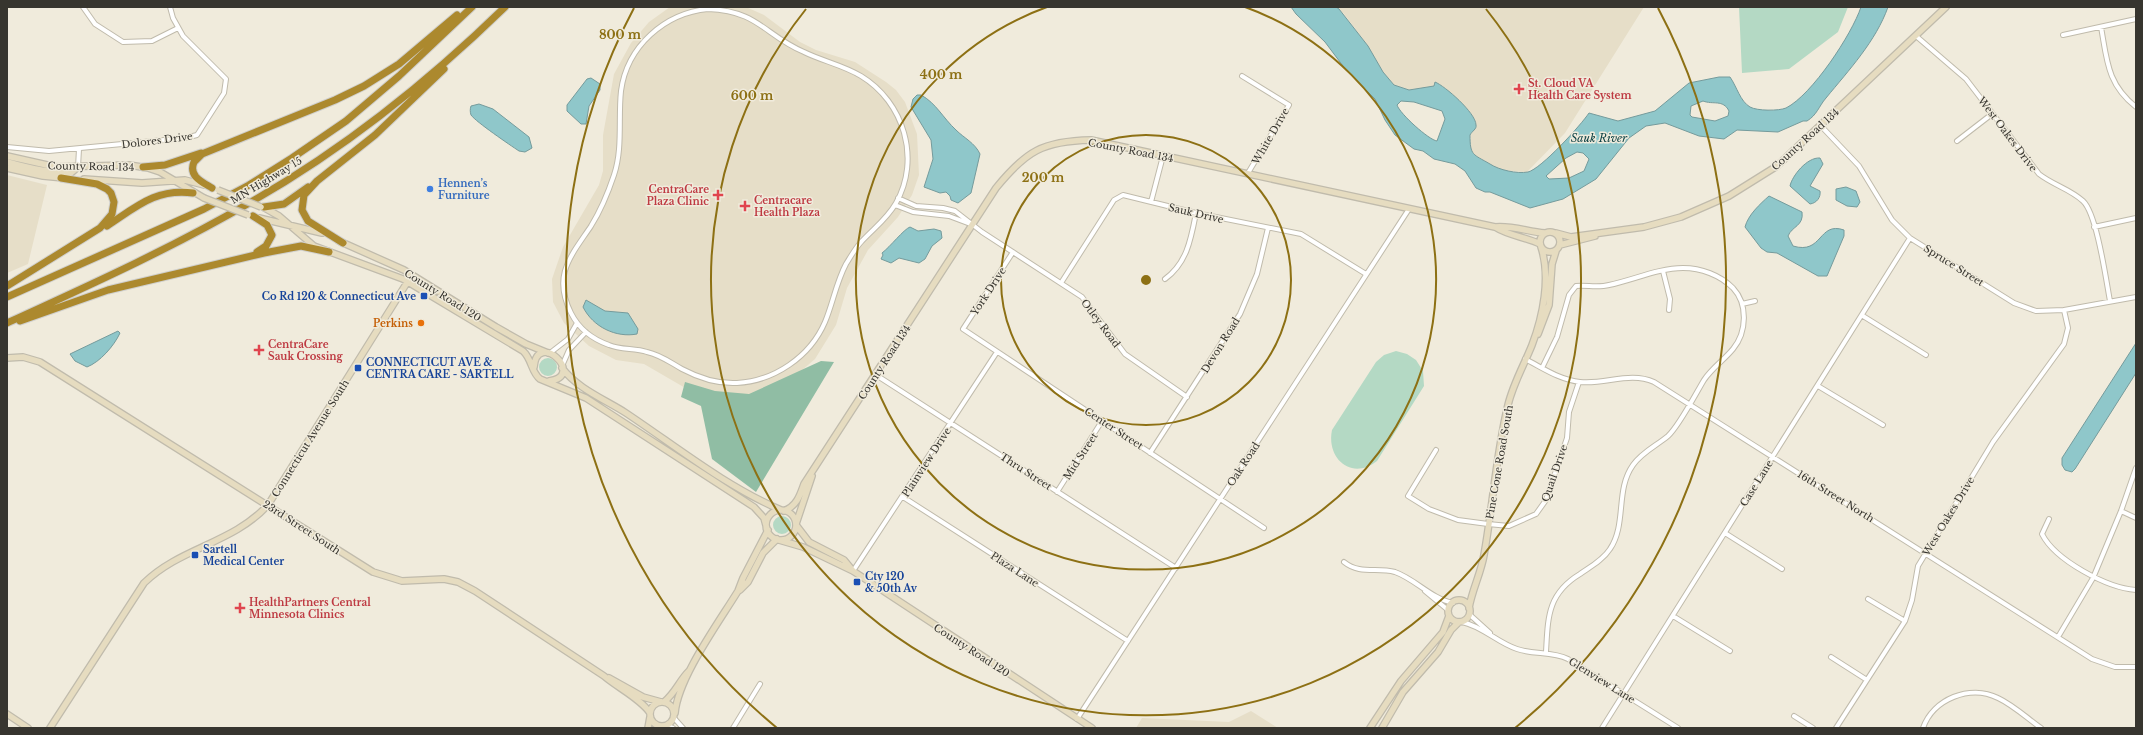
<svg xmlns="http://www.w3.org/2000/svg" width="2143" height="735" viewBox="0 0 2143 735" font-family="'Libre Baskerville',serif">
<style>
.built{fill:#e6dec8}
.green{fill:#b4d9c4}
.forest{fill:#90bda4}
.water{fill:#8fc7ca;stroke:#759b9c;fill-rule:evenodd}
.lines{fill:none;stroke-linecap:round;stroke-linejoin:round}
.street-casing{stroke:#c0bbac;stroke-width:6}
.secondary-casing{stroke:#c0bbac;stroke-width:8}
.highway-casing{stroke:#cfcfcd;stroke-width:9}
.street{stroke:#fff;stroke-width:4}
.secondary{stroke:#e6dcc0;stroke-width:5.5}
.highway{stroke:#ac892e;stroke-width:7}
.secondary-bridge-casing{stroke:#c0bbac;stroke-width:8;stroke-linecap:butt}
.secondary-bridge{stroke:#e6dcc0;stroke-width:5.5}
.ring{fill:none;stroke:#8d7014;stroke-width:2}
.health-dot{fill:#e0444e;stroke:#f0ebdc;stroke-width:1.5}
.shop-dot{fill:#3f7fe0;stroke:#f0ebdc;stroke-width:1.5}
.transit-dot{fill:#1a4fb4;stroke:#f0ebdc;stroke-width:1.5}
.food-dot{fill:#e8710a;stroke:#f0ebdc;stroke-width:1.5}
.labels{text-anchor:middle;stroke-width:3;stroke-linejoin:round;paint-order:stroke}
.health-label{font-size:10px;font-weight:bold;fill:#be3a42;stroke:#f0ebdc;text-anchor:start}
.street-label{font-size:10px;fill:#37352f;stroke:#f0ebdc}
.shop-label{font-size:10px;font-weight:bold;fill:#366cbe;stroke:#f0ebdc;text-anchor:start}
.transit-label{font-size:10px;font-weight:bold;fill:#164399;stroke:#f0ebdc;text-anchor:start}
.food-label{font-size:10px;font-weight:bold;fill:#c56008;stroke:#f0ebdc;text-anchor:end}
.water-label{font-size:11px;font-style:italic;fill:#0d4245;stroke:#f0ebdc}
.centre{fill:#8d7014;stroke:#f0ebdc;stroke-width:2}
.ring-label{font-size:12px;text-anchor:middle;font-weight:bold;fill:#8d7014;stroke:#f0ebdc;stroke-width:3;stroke-linejoin:round;paint-order:stroke}
</style>
<rect width="100%" height="100%" fill="#f0ebdc"/>
<!-- built -->
<path class="built" d="M670,7H746L764,15L800,42L816,50L855,62L886,82L896,90L905,102L917,134L919,175L912,195L898,217L868,250L847,288L836,325L815,359L787,383L748,400L687,389L644,364L616,360L589,346L564,323L553,302L552,279L563,247L599,185L603,171V135L614,74L631,43L649,22Z
M1336,7H1644L1565,133L1527,172L1500,170L1473,155L1470,148L1472,115L1459,101L1442,86L1409,90L1394,85L1383,72L1368,46L1344,14Z
M7,175L47,185L28,264L7,273Z
M1251,711L1278,728H1136L1142,718L1229,722Z"/>
<!-- green -->
<path class="green" d="M1739,7H1848L1838,32L1789,69L1742,73Z
M1396,351L1407,354L1416,360L1423,371L1424,386L1377,461C1352,481 1326,459 1332,430L1376,362L1384,355Z
M539 367a9 9 0 1 1 18 0a9 9 0 1 1-18 0Z
M773 525a9 9 0 1 1 18 0a9 9 0 1 1-18 0Z"/>
<!-- forest -->
<path class="forest" d="M821,361L834,362L756,492L712,459L701,406L681,397L685,382L715,391L749,394Z"/>
<!-- water -->
<path class="water" d="M1291,7H1336L1339,9L1368,46L1383,72L1394,85L1409,90L1434,86L1435,82C1445,86 1476,113 1476,125C1477,129 1472,131 1470,135C1470,156 1473,154 1490,164C1499,170 1517,174 1528,172C1541,169 1581,125 1589,113L1618,121L1655,111L1689,83L1719,77H1730C1737,87 1740,101 1750,107C1757,111 1779,111 1786,108C1812,95 1852,34 1861,7H1888C1876,41 1849,70 1826,98C1819,106 1817,115 1807,121H1803L1778,132L1737,130L1724,139L1699,136L1665,123L1646,126L1629,138L1596,179L1563,199L1530,208L1490,192H1485L1476,188L1465,171L1455,164L1434,159L1423,151L1414,149L1395,135L1385,120L1375,99L1346,70L1325,42L1296,14ZM1401,101L1414,102L1442,111L1445,119L1437,141C1429,140 1400,114 1397,105ZM1703,101C1713,105 1723,99 1729,111L1728,116L1715,121L1692,117L1690,115L1691,106ZM1577,152L1583,153L1589,159L1584,171L1569,178L1549,179L1546,176L1566,158Z
M591,78L600,84V90L589,106L586,124H581L567,111V105L587,79Z
M917,95H921C936,103 943,118 956,130C964,138 975,143 980,154L971,193L958,203L951,200L950,196L946,192L940,193L924,187L933,159L931,140L911,107L913,99Z
M479,104L493,109L529,137L532,148L525,152L519,151C510,145 476,122 471,115C470,112 470,109 471,106Z
M1820,158L1823,164L1810,186L1820,191C1821,197 1817,203 1810,204L1790,186C1792,176 1807,157 1820,158Z
M1846,187L1856,191L1860,202L1857,207L1847,206L1836,200V189Z
M1769,196L1802,212C1804,226 1792,226 1788,236L1793,246C1823,255 1818,221 1844,230V236L1827,276H1818L1777,253L1767,252L1761,248L1745,227C1748,215 1760,204 1769,196Z
M910,227L918,231L934,229L941,231L942,238L932,246L925,259L919,263L899,258L891,263L881,259L883,255L882,253C890,247 904,229 910,227Z
M586,300L605,311L628,313L638,329L637,334C616,338 593,327 583,307Z
M118,331L120,333C114,346 100,362 87,367L75,361L70,354Z
M2136,343V373L2075,469L2072,472L2065,470L2062,465V458Z"/>
<g class="lines">
<!-- street casing -->
<g class="street-casing">
<path id="street" d="M83,7L95,24L123,42L152,41L178,28
M708,9C759,11 764,35 804,52C822,61 843,65 861,76C904,102 921,159 896,203C887,219 874,228 862,241C856,247 851,256 846,264C836,283 833,303 825,322C810,357 774,381 737,383C718,384 699,378 682,369C671,363 661,355 647,352C635,348 621,350 609,345C592,339 579,329 571,313C552,275 571,256 591,226C601,210 608,193 614,175C623,148 618,119 621,91C627,46 665,13 708,9Z
M2101,27C2107,60 2107,84 2136,107
M2063,35L2136,19
M1916,36L1966,79L2039,174C2053,185 2070,189 2083,201C2097,214 2106,280 2110,301
M1242,76L1289,105L1248,173
M1821,126L1859,166L1892,220L1910,238L2014,303L2036,311L2064,310L2136,297
M1957,141L1992,114
M7,147L49,151L185,138L197,135L224,93L226,79L183,36L173,18L170,7
M78,167L79,149
M898,198L916,206L943,208L955,211L982,232L1082,297L1125,354L1187,397
M1151,202L1163,156
M895,205L913,212L949,216L973,225
M2094,227L2136,218
M1013,252L963,329L1264,528
M1663,271L1670,299L1669,310
M1165,279C1187,263 1191,239 1196,213
M1061,283L1114,200L1123,195L1196,213L1301,234L1366,274
M1742,304L1755,301
M1863,316L1926,355
M550,353L568,339L577,323
M1525,359C1543,368 1560,380 1580,382C1605,385 1630,371 1654,382L2092,659L2115,667H2136
M562,366L569,350L586,332
M1542,368L1557,337L1569,295L1576,286C1587,285 1598,288 1609,285C1633,280 1659,268 1683,268C1701,268 1720,275 1733,288C1748,304 1747,332 1733,349C1724,360 1712,368 1704,380C1695,395 1679,426 1668,436C1656,446 1642,452 1633,465C1615,490 1627,524 1610,549C1603,560 1590,567 1580,574C1547,594 1548,618 1546,652
M876,375L1176,568
M1818,386L1883,425
M1436,450L1408,496L1429,509L1458,520L1488,524L1509,526L1536,514L1546,500L1567,438L1569,412L1579,382
M1150,453L1240,314L1257,274L1268,228
M1057,492L1102,421
M903,497L1128,641
M2121,511L2136,518
M2049,519L2042,534C2055,560 2107,588 2136,590
M1725,533L1782,569
M1344,562C1360,575 1377,567 1395,572C1415,579 1432,599 1453,603
M853,571L997,352
M1425,591L1448,610
M1868,599L1905,621
M1469,614L1490,633
M1673,616L1730,651
M1462,622C1482,626 1498,643 1517,649C1534,655 1552,651 1568,659L1678,728
M2058,637L2093,578L2121,511L2136,468
M1831,657L1867,680
M1794,716L1813,728
M674,718L683,728
M1077,719L1409,209
M667,726L673,728
M733,728L760,684
M1602,728L1910,238
M1836,728L1905,621L1912,600L1918,566L1993,442L2064,344L2068,328L2064,310
M1923,728C1933,699 1970,684 1998,698C2013,705 2027,718 2041,728"/>
</g>
<!-- secondary casing -->
<g class="secondary-casing">
<path id="secondary" d="M7,156L56,167L129,165L148,168L160,172L204,198
M7,162C28,168 49,173 71,173L78,167
M7,168L43,176L64,178
M84,179L142,183L185,180L204,185
M263,207L279,216L314,246L403,279L523,351C532,359 531,372 540,379L586,398L754,507L764,518L767,529
M259,218L322,233
M1495,227C1511,225 1529,232 1545,233
M1540 242a10 10 0 1 1 20 0a10 10 0 1 1-20 0Z
M1556,233L1571,237L1644,227L1681,217L1729,196L1777,166L1946,7
M339,241L404,270L496,327L526,344L548,353
M1560,245L1595,236
M1538,334L1549,305L1552,264L1556,251
M7,358L23,357L40,362L373,572L402,581L444,579L458,582L475,591L604,676C618,688 641,699 650,713
M534,367C537,329 587,376 549,381
M562,368C578,389 604,399 626,413C677,447 725,486 781,510
M766 525a15 15 0 1 1 30 0a15 15 0 1 1-30 0Z
M784,511C797,506 800,495 804,484L996,188C1026,151 1043,141 1091,140L1495,227C1509,236 1526,237 1540,244
M796,524L812,476
M796,525L809,542L844,560L853,571
M779,540L803,547L853,571L1092,728
M740,590L748,582L763,553L777,539
M1448 611a11 11 0 1 1 22 0a11 11 0 1 1-22 0Z
M1469,608C1472,590 1481,573 1484,555C1493,505 1496,454 1508,405C1513,384 1524,365 1532,345C1543,316 1551,277 1541,247
M609,678L643,697L661,702
M650 714a12 12 0 1 1 24 0a12 12 0 1 1-24 0Z
M664,702C676,692 679,681 689,671
M675,713C678,678 719,622 738,591L743,578L768,530
M7,714L28,728
M50,728L144,583C181,547 232,544 268,505L408,281
M648,728L650,717
M1370,728L1401,681L1443,632L1449,616
M1382,728L1403,692L1438,652L1451,630L1459,622"/>
</g>
<!-- highway casing -->
<g class="highway-casing">
<path id="highway" d="M143,167L165,165L201,153
M212,188C202,182 188,176 194,162L202,154L335,100L364,86L399,64L457,15
M264,207L284,204L308,187
M253,216L267,225L272,235L266,246L257,252
M107,226C136,207 156,188 193,193
M343,243L308,221L302,210L304,195L317,181L375,135L444,69
M7,286L100,228L112,214L114,202L111,193L107,189L97,184L61,178
M7,297L204,209L249,185L292,158L346,121L399,76L472,7
M20,321L108,290L264,253L301,246L329,252
M7,323C90,285 172,248 251,202C344,149 428,82 505,7"/>
</g>
<!-- street -->
<use href="#street" class="street"/>
<!-- secondary -->
<use href="#secondary" class="secondary"/>
<!-- highway -->
<use href="#highway" class="highway"/>
<!-- secondary-bridge casing -->
<g class="secondary-bridge-casing">
<path id="secondary-bridge" d="M218,190L261,207
M204,198L248,215"/>
</g>
<!-- secondary-bridge -->
<use href="#secondary-bridge" class="secondary-bridge"/>
</g>
<!-- distance rings -->
<g class="ring">
<circle cx="1146" cy="280" r="145"/>
<path d="M1245 7A290 290 0 1 1 1047 7"/>
<path d="M1486 9A435 435 0 1 1 806 9"/>
<path d="M777 728A580 580 0 0 1 634 8M1658 8A580 580 0 0 1 1515 728"/>
</g>
<!-- markers -->
<g class="health-dot">
<path d="M1517 83h4v4h4v4h-4v4h-4v-4h-4v-4h4z"/>
<path d="M716 189h4v4h4v4h-4v4h-4v-4h-4v-4h4z"/>
<path d="M743 200h4v4h4v4h-4v4h-4v-4h-4v-4h4z"/>
<path d="M257 344h4v4h4v4h-4v4h-4v-4h-4v-4h4z"/>
<path d="M238 602h4v4h4v4h-4v4h-4v-4h-4v-4h4z"/>
</g>
<circle class="shop-dot" cx="430" cy="189" r="4"/>
<g class="transit-dot">
<rect x="420" y="292" width="8" height="8" rx="2"/>
<rect x="354" y="364" width="8" height="8" rx="2"/>
<rect x="191" y="551" width="8" height="8" rx="2"/>
<rect x="853" y="578" width="8" height="8" rx="2"/>
</g>
<circle class="food-dot" cx="421" cy="323" r="4"/>
<g class="labels">
<!-- health labels -->
<g class="health-label">
<text x="1528" y="87">St. Cloud VA<tspan x="1528" dy="12">Health Care System</tspan></text>
<text x="709" y="193" text-anchor="end">CentraCare<tspan x="709" dy="12">Plaza Clinic</tspan></text>
<text x="754" y="204">Centracare<tspan x="754" dy="12">Health Plaza</tspan></text>
<text x="268" y="348">CentraCare<tspan x="268" dy="12">Sauk Crossing</tspan></text>
<text x="249" y="606">HealthPartners Central<tspan x="249" dy="12">Minnesota Clinics</tspan></text>
</g>
<!-- street labels -->
<g class="street-label">
<text transform="translate(2008 134) rotate(53)" y="4">West Oakes Drive</text>
<text transform="translate(1270 136) rotate(-60)" y="4">White Drive</text>
<text transform="translate(1805 139) rotate(-42)" y="4">County Road 134</text>
<text transform="translate(157 140) rotate(-7)" y="4">Dolores Drive</text>
<text transform="translate(1131 150) rotate(11)" y="4">County Road 134</text>
<text transform="translate(91 166) rotate(1)" y="4">County Road 134</text>
<text transform="translate(266 180) rotate(-31)" y="4">MN Highway 15</text>
<text transform="translate(1196 213) rotate(13)" y="4">Sauk Drive</text>
<text transform="translate(1954 265) rotate(32)" y="4">Spruce Street</text>
<text transform="translate(988 291) rotate(-57)" y="4">York Drive</text>
<text transform="translate(443 295) rotate(32)" y="4">County Road 120</text>
<text transform="translate(1101 323) rotate(53)" y="4">Otley Road</text>
<text transform="translate(1220 345) rotate(-58)" y="4">Devon Road</text>
<text transform="translate(884 362) rotate(-57)" y="4">County Road 134</text>
<text transform="translate(1114 428) rotate(33)" y="4">Center Street</text>
<text transform="translate(310 438) rotate(-58)" y="4">Connecticut Avenue South</text>
<text transform="translate(1080 456) rotate(-57)" y="4">Mid Street</text>
<text transform="translate(926 462) rotate(-57)" y="4">Plainview Drive</text>
<text transform="translate(1499 462) rotate(-80)" y="4">Pine Cone Road South</text>
<text transform="translate(1243 464) rotate(-57)" y="4">Oak Road</text>
<text transform="translate(1026 471) rotate(33)" y="4">Thru Street</text>
<text transform="translate(1554 473) rotate(-71)" y="4">Quail Drive</text>
<text transform="translate(1756 483) rotate(-58)" y="4">Case Lane</text>
<text transform="translate(1836 496) rotate(32)" y="4">16th Street North</text>
<text transform="translate(1948 516) rotate(-59)" y="4">West Oakes Drive</text>
<text transform="translate(302 527) rotate(33)" y="4">23rd Street South</text>
<text transform="translate(1015 569) rotate(33)" y="4">Plaza Lane</text>
<text transform="translate(972 650) rotate(33)" y="4">County Road 120</text>
<text transform="translate(1602 680) rotate(32)" y="4">Glenview Lane</text>
</g>
<!-- shop labels -->
<g class="shop-label">
<text x="438" y="187">Hennen’s<tspan x="438" dy="12">Furniture</tspan></text>
</g>
<!-- transit labels -->
<g class="transit-label">
<text x="416" y="300" text-anchor="end">Co Rd 120 &amp; Connecticut Ave</text>
<text x="366" y="366">CONNECTICUT AVE &amp;<tspan x="366" dy="12">CENTRA CARE - SARTELL</tspan></text>
<text x="203" y="553">Sartell<tspan x="203" dy="12">Medical Center</tspan></text>
<text x="865" y="580">Cty 120<tspan x="865" dy="12">&amp; 50th Av</tspan></text>
</g>
<!-- food labels -->
<g class="food-label">
<text x="413" y="327">Perkins</text>
</g>
<!-- water labels -->
<g class="water-label">
<text x="1599" y="142">Sauk River</text>
</g>
</g>
<circle cx="1146" cy="280" r="6" class="centre"/>
<g class="ring-label">
<text x="620" y="39">800 m</text>
<text x="941" y="79">400 m</text>
<text x="752" y="100">600 m</text>
<text x="1043" y="182">200 m</text>
</g>
<!-- border -->
<rect width="2143" height="735" fill="none" stroke="#37352f" stroke-width="16"/>
</svg>
